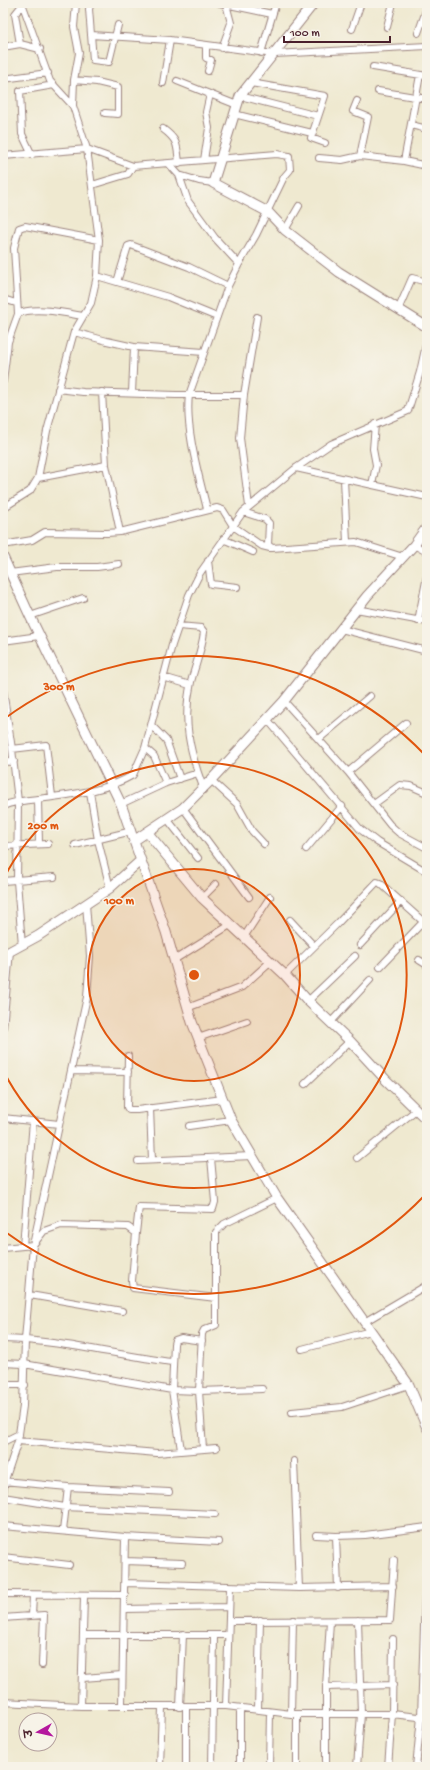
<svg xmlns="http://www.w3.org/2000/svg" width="430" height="1770" viewBox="0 0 430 1770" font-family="'Gochi Hand','Playpen Sans Deva',sans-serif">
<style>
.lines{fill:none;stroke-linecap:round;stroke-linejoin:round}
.street-casing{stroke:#9c847e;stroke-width:8}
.secondary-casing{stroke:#9c847e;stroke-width:11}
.street{stroke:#fff;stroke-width:6}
.secondary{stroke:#fff;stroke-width:9}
.ring{fill:none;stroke:#e0560e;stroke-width:2}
.centre{fill:#e0560e;stroke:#f7f3e8;stroke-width:2}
.ring-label{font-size:12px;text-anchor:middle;font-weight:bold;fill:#e0560e;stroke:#f7f3e8;stroke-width:3;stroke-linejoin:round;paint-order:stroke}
</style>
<rect width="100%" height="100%" fill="#f7f3e8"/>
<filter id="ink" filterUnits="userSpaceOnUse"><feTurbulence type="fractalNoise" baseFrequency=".025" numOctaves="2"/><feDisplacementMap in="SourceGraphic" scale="8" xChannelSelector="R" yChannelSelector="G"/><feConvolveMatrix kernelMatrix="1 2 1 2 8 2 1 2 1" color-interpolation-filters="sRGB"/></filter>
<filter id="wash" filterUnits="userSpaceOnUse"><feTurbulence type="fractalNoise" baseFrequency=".012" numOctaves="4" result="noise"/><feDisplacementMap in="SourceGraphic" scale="16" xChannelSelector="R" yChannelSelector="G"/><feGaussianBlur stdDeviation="0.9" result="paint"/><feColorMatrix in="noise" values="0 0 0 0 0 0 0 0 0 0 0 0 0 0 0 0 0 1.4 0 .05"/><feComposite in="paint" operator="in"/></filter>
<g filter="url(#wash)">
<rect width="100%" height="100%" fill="#efe9d0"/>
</g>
<g filter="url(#ink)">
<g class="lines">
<!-- street casing -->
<g class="street-casing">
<path id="street" d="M91,3L89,9L93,60L109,62L118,25
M220,3L272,14
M23,4L15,14L20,44L40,49
M387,27L393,3
M352,29L361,3
M418,33L427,8
M91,35L170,40L274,54L427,46
M206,45V58L211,60L208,71
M3,47L20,44
M222,48L231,23L226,4
M261,53L276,3
M373,67L427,76
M3,79L48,73
M74,80L97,82L118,87V114L105,113
M177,81L237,105
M163,83L170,40
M251,83L325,96L311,138L325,143
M378,91L427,99
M240,96L318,116
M357,101L353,111L368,117L360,156
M73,106L74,80L79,53L74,27L76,3
M234,114L312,133
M411,125L427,129
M163,129C178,140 177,145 179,163
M32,155L22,134L20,91L54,85
M3,156L87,149L133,166
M319,158L342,160L360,156L404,161L427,166
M204,160L209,128L206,112L210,94
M404,161L420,75
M169,164L179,175L199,181L213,183
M179,175L188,201L215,238L239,264
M92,185L128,174L133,166L277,154L289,156L290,170L284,177L256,235L239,264L228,286L189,395C185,429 199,476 207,509
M285,230L299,206
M97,276L168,297L217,317
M117,282L128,246L131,245L189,267L228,286
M3,299L16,303
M398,310L412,278L427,282
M18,314L14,248L19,228L25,226L99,240
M74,332L107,341L134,347L204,352
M3,381L8,342L18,314C33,306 65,313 82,316
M58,389L83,392L176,395H244L240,438L249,506
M102,392L106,465L120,532
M132,393L134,347
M244,395L257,317
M296,468L427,497
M38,478L106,465
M344,479L347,542
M372,485L376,465L373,449L375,424
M3,508L30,491L38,478L47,431L74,332L91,303L97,276L99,240L87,149L73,106L50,81L22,3
M243,512L265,519L269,523L268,545L272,548L356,542L403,557
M223,539L253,552
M3,545L32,540L45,532L107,533L120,532L217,508L223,510L233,526L262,546L270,548
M414,545L427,552
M208,561L211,584L237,587
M10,573L57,567H97L119,564
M356,609L427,622
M30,616L83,598
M418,621L427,576
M179,626L201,628L204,632C202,649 195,666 191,682C182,721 190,752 203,787
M341,629L427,651
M3,641L39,636
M163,677L190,685
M3,690L12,749L18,801L17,881L22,945
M284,701L348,772L390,825L399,833L427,848
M267,719L360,829L377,842L427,872
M152,726L166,740L180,779
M319,739L370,696
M145,748L154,756L166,783
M12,749L46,745L52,796
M3,762L14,761
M348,772L406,723
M211,780L237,804L252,831L264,844
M90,792L98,840L110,888
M38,799L39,844
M121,804L166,783L198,773
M374,804L400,785L411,786L427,793
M3,806C14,801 27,800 39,799C72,794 104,792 133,775L145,748L172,645L189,595L200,573L243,512L296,468L331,444L408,411L420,372L427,340
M183,808L249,897
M168,820L198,858
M75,845L132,831
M3,846L48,844
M306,849L342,806
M3,881L54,877
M202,898L216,884
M290,920L314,946
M244,937L270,897
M360,945L401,901
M174,960L230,925
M419,960L427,965
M380,967L423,922
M285,975L337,924L377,882L380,883L427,925
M308,1001L355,956
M187,1008L242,987L271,961
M330,1023L370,980
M3,1028L10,951
M198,1038L247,1021
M128,1056L127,1107L129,1110H137L223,1099
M71,1071L128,1072
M305,1084L350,1041
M150,1108L152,1160
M3,1118L59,1124
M189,1126L231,1120
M357,1158L416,1110
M138,1161L252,1156
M136,1233L139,1207L213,1209L215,1202L211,1158
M23,1246L33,1121
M3,1248L33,1245L44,1231L61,1225L128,1227L136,1233L132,1281L133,1288L216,1298
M30,1295L122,1311
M366,1321L427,1285
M3,1339C60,1340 115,1355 172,1362
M302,1349L371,1331
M3,1363L24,1364L172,1390L199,1391L262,1389
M3,1385H25
M292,1412L342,1407L409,1385
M18,1441L157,1453L216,1448
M3,1442L19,1434
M203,1449L199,1391L202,1334L204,1330L216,1325V1232L224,1224L277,1198
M181,1450L172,1390L174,1344L175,1340L181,1338L202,1341
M294,1461L299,1588
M3,1481L68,1487L169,1492
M3,1494L5,1480L18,1441L23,1406L25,1340L33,1245L87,997L90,956L86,904
M3,1497L65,1507L215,1514
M3,1526L125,1537L219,1542
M63,1531L68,1487
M316,1535L336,1536L338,1588
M336,1536L365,1535L427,1527
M3,1557L69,1565
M125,1561L182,1563
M125,1583L299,1588L393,1586
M3,1594L125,1595
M125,1609L229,1607
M32,1616L33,1595
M3,1618L44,1615L42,1665
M229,1621L390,1620L394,1560
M84,1635H228
M83,1678L122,1675
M326,1687L393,1685
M3,1702L81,1706H226L291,1714H392L427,1718
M122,1705L125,1537
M81,1706L84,1596
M226,1706L230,1587
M180,1707L183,1634
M186,1707V1767
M240,1708V1767
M258,1710L260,1620
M291,1714L293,1620
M297,1714V1767
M160,1767L162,1707
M212,1767L214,1635
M269,1767L270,1712
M326,1767V1687L330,1621
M357,1767L361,1714L358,1620
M388,1767L392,1714L393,1639
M416,1767L421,1717L425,1596"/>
</g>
<!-- secondary casing -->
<g class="secondary-casing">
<path id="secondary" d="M314,3L240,96L213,183L268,212L285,230L339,272L427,327
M3,557L30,616L121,804L166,932L192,1022L231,1120L277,1198L409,1385L427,1428
M147,832L202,898L285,975L308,1001L350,1041L386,1080L427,1120
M135,840L183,808L211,780L284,701L367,596L414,545L427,527
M3,955L38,936L110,888L140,861"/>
</g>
<!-- street -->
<use href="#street" class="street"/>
<!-- secondary -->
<use href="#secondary" class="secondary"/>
</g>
</g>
<!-- distance rings -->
<circle cx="194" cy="975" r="106" fill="#e0560e" fill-opacity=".12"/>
<g class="ring">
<circle cx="194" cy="975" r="106"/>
<path d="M3 880A213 213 0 1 1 3 1070"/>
<path d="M425 1195A319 319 0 0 1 4 1231M4 719A319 319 0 0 1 425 755"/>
</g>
<circle cx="194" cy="975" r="6" class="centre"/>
<g class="ring-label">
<text x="59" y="690">300 m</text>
<text x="43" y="829">200 m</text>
<text x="119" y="904">100 m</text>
</g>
<!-- margin -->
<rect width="430" height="1770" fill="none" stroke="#f7f3e8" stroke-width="16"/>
<!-- north arrow -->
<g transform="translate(38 1732) rotate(262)"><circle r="19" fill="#f7f3e8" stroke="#b29e9c"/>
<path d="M0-3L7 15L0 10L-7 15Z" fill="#b5179e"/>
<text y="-6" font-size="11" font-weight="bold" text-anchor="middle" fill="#4a1f2b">उ</text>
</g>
<!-- scale -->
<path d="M284 36v6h106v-6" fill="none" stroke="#4a1f2b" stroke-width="2"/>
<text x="290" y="36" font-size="12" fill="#4a1f2b" stroke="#f7f3e8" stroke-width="3" paint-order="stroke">100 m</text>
</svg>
